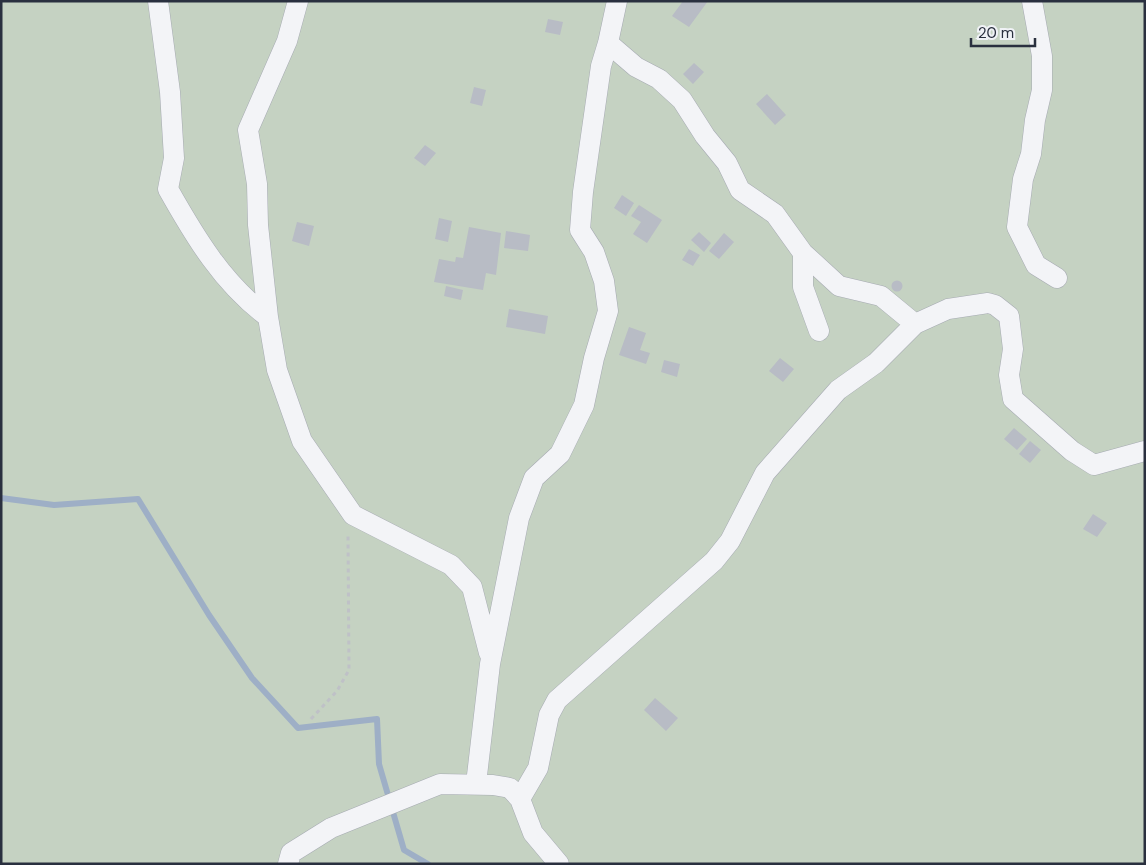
<svg xmlns="http://www.w3.org/2000/svg" width="1146" height="865" viewBox="0 0 1146 865" font-family="'DM Sans',sans-serif">
<style>
.green{fill:#c5d2c2}
.lines{fill:none;stroke-linecap:round;stroke-linejoin:round}
.stream{stroke:#9eafc6;stroke-width:6}
.building{fill:#b8bcc5}
.minor-casing{stroke:#a6aab2;stroke-width:21}
.path{stroke:#bfc1c7;stroke-width:3;stroke-dasharray:4 4;stroke-linecap:butt}
.minor{stroke:#f3f4f7;stroke-width:20}
</style>
<rect width="100%" height="100%" fill="#e0e3e8"/>
<!-- green -->
<path class="green" d="M1,1H1145V864H1Z"/>
<g class="lines">
<!-- stream -->
<path class="stream" d="M1,498L54,505L138,499L209,615L252,678L298,728L377,719L379,764L404,850L428,864"/>
</g>
<!-- building -->
<path class="building" d="M683,1H708L689,27L672,16Z
M548,19L563,22L560,35L545,32Z
M694,63L704,72L693,84L683,74Z
M474,87L486,90L482,106L470,103Z
M767,94L786,115L775,125L756,104Z
M425,145L436,153L425,166L414,158Z
M622,195L634,203L626,216L614,208Z
M639,205L662,220L647,243L633,234L641,222L631,216Z
M439,218L452,221L448,242L435,239Z
M297,222L314,226L309,246L292,241Z
M469,227L501,233L496,275L486,273L483,290L434,282L439,259L455,262L456,257L463,258Z
M506,231L530,235L528,251L504,248Z
M699,232L711,243L704,252L691,240Z
M724,233L734,242L719,259L709,251Z
M689,249L700,255L693,266L682,260Z
M891.5 286a5.5 5.5 0 1 1 11 0a5.5 5.5 0 1 1-11 0Z
M446,286L463,290L461,300L444,296Z
M509,309L548,316L545,334L506,327Z
M629,327L646,333L640,350L650,353L646,364L619,355Z
M780,358L794,369L783,382L769,371Z
M664,360L680,364L677,377L661,372Z
M1014,428L1027,439L1017,450L1004,439Z
M1030,441L1041,450L1030,463L1019,454Z
M1093,514L1107,523L1097,537L1083,529Z
M655,698L678,718L666,731L644,710Z"/>
<g class="lines">
<!-- minor casing -->
<g class="minor-casing">
<path id="minor" d="M158,1L170,92L174,158L168,189C195,237 223,284 268,317L277,370L302,441L353,515L451,565L472,587L489,653
M1032,1L1042,56V90L1035,120L1031,154L1023,179L1017,227L1036,265L1057,278
M608,43L636,67L659,79L682,100L705,136L727,163L740,190L775,214L803,253L839,286L881,296L915,324
M803,253V287L819,331
M268,317L258,225L257,184L248,130L287,41L298,1
M476,784L490,664L519,518L534,478L560,454L584,405L594,358L608,311L604,281L594,252L580,230L583,192L601,66L608,43L617,1
M520,799L538,768L549,715L557,700L714,561L730,541L765,473L838,390L876,363L915,324L948,309L988,303L995,305L1009,316L1013,349L1009,375L1013,399L1072,451L1094,465L1145,451
M288,864L291,853L331,828L440,784L493,785L510,788L520,799L533,833L559,864"/>
</g>
<!-- path -->
<path class="path" d="M311,719L337,691L349,670L348,536"/>
<!-- minor -->
<use href="#minor" class="minor"/>
</g>
<!-- border -->
<rect width="1146" height="865" fill="none" stroke="#2a303f" stroke-width="5"/>
<!-- scale -->
<path d="M971 38v8h64v-8" fill="none" stroke="#2a303f" stroke-width="2.5"/>
<text x="978" y="38" font-size="15" fill="#2a303f" stroke="#f0f2f6" stroke-width="4" paint-order="stroke">20 m</text>
</svg>
